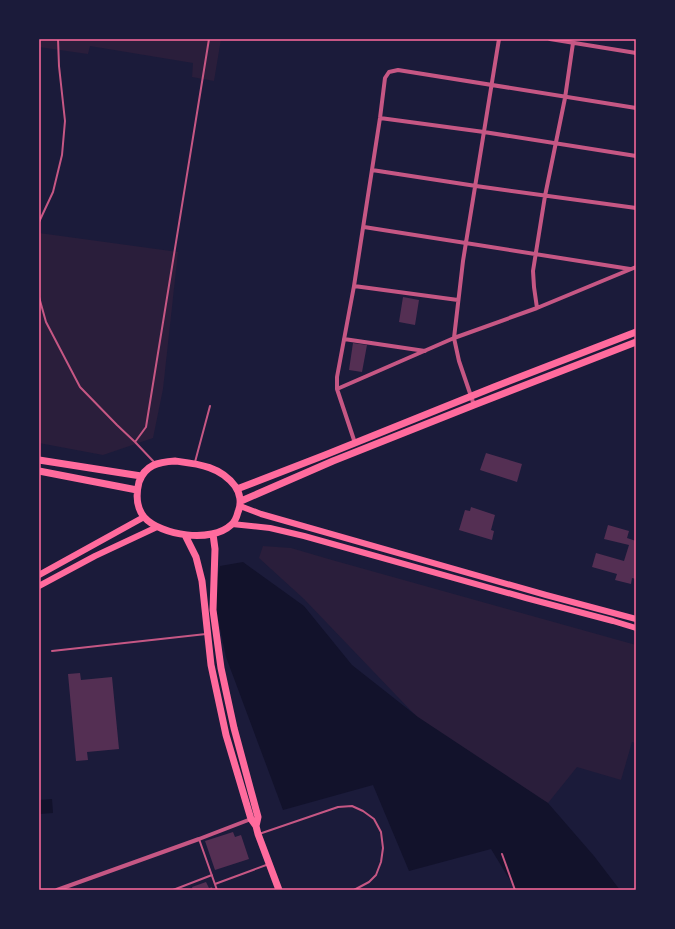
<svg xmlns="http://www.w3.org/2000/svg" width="675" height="929" viewBox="0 0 675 929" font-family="'PT Sans Narrow',sans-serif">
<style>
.green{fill:#2a1e3b}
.water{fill:#12122b}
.building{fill:#542f53}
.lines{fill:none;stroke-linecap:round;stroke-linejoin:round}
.service{stroke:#c65784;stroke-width:2}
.minor{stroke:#c65784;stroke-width:4}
.secondary{stroke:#ff6b9d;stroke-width:6}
.primary{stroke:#ff6b9d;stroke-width:7}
.neatline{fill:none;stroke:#ff6b9d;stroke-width:1.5}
</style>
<rect width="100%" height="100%" fill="#1b1b3a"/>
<!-- green -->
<path class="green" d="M39,39H221L214,81L192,77L193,63L90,46L88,54L39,47Z
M39,233L178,252L163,389L153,438L103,455L39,443Z
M263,546L291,548L332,560L636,645V743L632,742L621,780L577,767L548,803L477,765L418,718L304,599L259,558Z"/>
<!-- water -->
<path class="water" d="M243,562L304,606L352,665L418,717L548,803L594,856L620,890H516L491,849L409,871L373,785L283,810L226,657L213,595L220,566Z
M52,799L53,813L39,814V800Z"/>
<!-- building -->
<path class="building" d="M403,297L419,300L415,325L399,322Z
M353,343L367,345L362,372L349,370Z
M486,453L522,464L517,482L480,470Z
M471,507L495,515L491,530L494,531L492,540L459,530L465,510L470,511Z
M608,525L629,531L627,538L636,541V579L632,578L631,584L615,580L617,574L592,567L596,553L624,561L629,545L604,539Z
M80,673L81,680L112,677L119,749L87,752L88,760L76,761L68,674Z
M233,832L235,837L241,835L249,859L215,870L205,841Z
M206,882L209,888L212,887L213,890H193L192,887Z"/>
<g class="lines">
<!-- service -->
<path class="service" d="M39,222L53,192L62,155L65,121L59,66L58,39
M39,297L46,322L80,387L117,425L135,442L154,462
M135,442L146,427L209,39
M195,462L210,406
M52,651L206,634
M259,834L338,807L352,806L363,811L374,819L381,832L383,848L381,862L376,875L369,882L354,890
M199,839L217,890
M502,854L515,890
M215,884L269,864
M173,890L212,875"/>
<!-- minor -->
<path class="minor" d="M550,39L636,53
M380,118L484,132L636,156
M372,170L476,186L636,208
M364,227L630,269
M354,286L458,300
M537,308L534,287L533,271L545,196L565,98L573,43
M344,339L425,351
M337,389L454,338L537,308L636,267
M474,405L459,361L454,338L463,261L499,39
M355,443L337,389V377L354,286L380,118L385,78L389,72L398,70L636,108
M57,890L199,839L251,819"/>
<!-- secondary -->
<path class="secondary" d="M240,506L261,514L546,595L636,619
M232,524L270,528L304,536L526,598L613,621L636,628
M39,575L144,517
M39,586L95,556L157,527"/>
<!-- primary -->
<path class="primary" d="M39,460L141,476
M175,461C198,464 220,466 235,486C240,493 242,503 238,512C237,516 235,522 231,525C212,543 161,536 144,517C136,507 136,494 139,482C145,465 158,462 175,461Z
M39,471L137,490
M237,489L325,455L494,387L636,332
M241,501L333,461L474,405L636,342
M213,534L215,549L213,610L221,668L234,728L258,817L256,826
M185,535L196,557L202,581L211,665L226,735L251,819L256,826L258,834L279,890"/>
</g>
<!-- border -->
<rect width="675" height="929" fill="none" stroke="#1b1b3a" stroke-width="80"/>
<rect x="40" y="40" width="595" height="849" class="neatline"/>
</svg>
